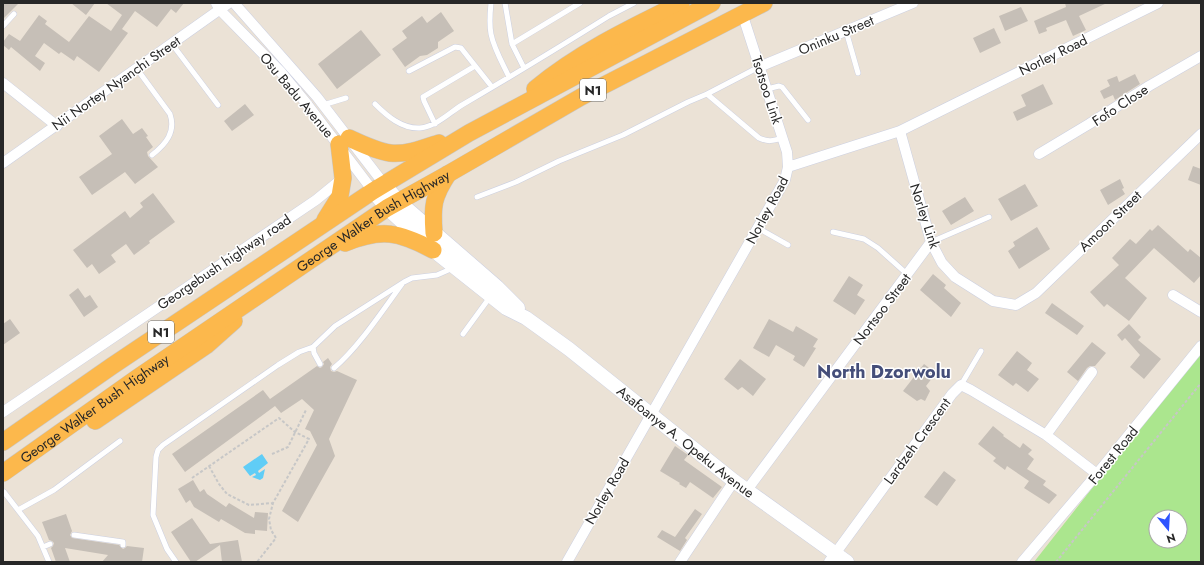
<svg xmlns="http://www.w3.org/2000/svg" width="1204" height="565" viewBox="0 0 1204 565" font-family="Jost,sans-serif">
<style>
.green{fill:#abe68e;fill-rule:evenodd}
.water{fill:#60cdf6}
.building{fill:#c6bfb7}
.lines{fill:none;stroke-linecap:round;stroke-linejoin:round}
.service-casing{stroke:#ccd0e1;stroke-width:6}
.minor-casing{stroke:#ccd0e1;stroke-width:11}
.secondary-casing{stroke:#ccd0e1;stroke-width:15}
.trunk-casing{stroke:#c7c7c7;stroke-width:18}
.path{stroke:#c7c7c7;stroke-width:2;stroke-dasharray:3 2;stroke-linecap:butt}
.service{stroke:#fff;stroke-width:5}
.minor{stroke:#fff;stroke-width:10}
.secondary{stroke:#fff;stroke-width:14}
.trunk{stroke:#fcb84c;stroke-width:17}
.labels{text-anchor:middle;stroke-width:3;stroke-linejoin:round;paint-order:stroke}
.shield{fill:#fff;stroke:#686868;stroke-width:1}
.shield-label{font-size:13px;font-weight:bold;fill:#272727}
.street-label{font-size:14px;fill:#272727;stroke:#fff}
.district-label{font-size:18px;font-weight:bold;fill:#454e79;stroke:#fff}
</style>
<rect width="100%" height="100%" fill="#ebe2d6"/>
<!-- green -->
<path class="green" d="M1201,350V562H1034ZM1156,517H1180V541H1156Z"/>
<!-- water -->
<path class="water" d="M262,454L268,463L258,471L259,473L265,469L263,478L260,480L252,477L256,475L255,473L250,476L243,467Z"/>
<!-- building -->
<path class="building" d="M3,3H19L3,19Z
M71,3H95L86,15Z
M106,3H184L176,13L171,9L157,27L135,11L122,29L128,33L99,72L77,56L74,61L61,52L59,54L44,43L35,56L45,63L40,71L11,47L9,50L3,45V42L9,34L20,41L39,15L47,21L45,24L69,42L89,16L111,31L122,15Z
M1065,3H1107L1079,16L1086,30L1073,36L1066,20L1046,28L1047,31L1039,34L1034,21L1066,7Z
M1021,7L1028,21L1005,31L999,16Z
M441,12L454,31L438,42V48L427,55L420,56L405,67L392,49L407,38L402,31L422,16L427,23Z
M994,28L1001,43L980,53L973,38Z
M361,30L381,55L337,89L318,64Z
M1135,74L1140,84L1115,100L1113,95L1104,99L1100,91L1110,86L1107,80L1117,76L1119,82Z
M1043,84L1053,104L1017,121L1013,112L1026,106L1021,95Z
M245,104L254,115L232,131L224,121Z
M122,119L133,134L142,128L148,136L146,137L153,147L147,152L148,156L158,167L135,184L125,172L92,195L79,177L112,154L99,136Z
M1193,166L1201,169V185L1188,180Z
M1120,179L1124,188L1122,189L1125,194L1108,205L1100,190Z
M1025,184L1038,206L1011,221L998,199Z
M153,193L175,222L149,241L150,243L134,255L126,244L111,255L116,262L99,274L92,264L87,268L73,250L125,211L130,218L143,207L140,203Z
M965,197L974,211L951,225L942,211Z
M1158,225L1188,252L1190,249L1201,258V275L1194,283L1154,248L1125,278L1147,298L1129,321L1107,304L1104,307L1090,292L1119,265L1112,258L1130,239L1136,244L1150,229L1152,231Z
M1037,227L1050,249L1019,269L1008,251L1015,246L1013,242Z
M933,274L946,285L944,288L961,303L951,317L920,290Z
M849,276L863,285L857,295L865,300L855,315L833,301Z
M78,288L85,298L90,295L98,307L84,317L69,295Z
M1052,303L1084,326L1077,335L1045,313Z
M10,319L20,333L3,345V324Z
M769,319L793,332L796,326L818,339L813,347L816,348L804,367L793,360L795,356L776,345L769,357L753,348Z
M1129,324L1141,337L1138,340L1161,359L1144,379L1130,367L1140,355L1125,338L1122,341L1117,335Z
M1092,342L1106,353L1095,366H1090L1087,368L1078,381L1067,372Z
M1017,351L1032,363L1027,370L1039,379L1028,392L1016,383L1013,386L998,375Z
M328,358L332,364L330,367L331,371L334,372L337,371L357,380L329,439L335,456L298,522L282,511L317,445L310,431L305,429L314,410L302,399L281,413L275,406L185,472L172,454L263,390L270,399L317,366L320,368L322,367L324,364L323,362Z
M740,359L766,379L753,396L742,387L738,390L724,379Z
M924,364L936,373L926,386L930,391L925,401L921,399L917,401L903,391Z
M993,426L1004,435L1003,436L1020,448L1023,443L1032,450L1028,454L1034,459L1027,469L1046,481L1043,485L1057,495L1049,504L1024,488L1029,481L1007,466L1005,470L993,461L996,458L978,444Z
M675,446L688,455L684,460L722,487L713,498L690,482L686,488L679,484L680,483L660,471Z
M944,471L956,480L937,506L924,497Z
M193,480L200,492L204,489L207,494L226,507L229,503L254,518L255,512L268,513L267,531L255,530V534L245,533L221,519L219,522L194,507L190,500L186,503L178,489Z
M695,509L702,514L685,538L687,540L680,551L657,537L662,530L675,537Z
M66,514L72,531L70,535L72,538L119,545L123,549L125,548L127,546L144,548L142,562H102L108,555L65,548L70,562H56L51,548L53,546L54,543L52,541L49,540L42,522Z
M192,518L210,544L238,540L242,562H222L220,545L195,562H191L171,532Z"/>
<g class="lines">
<!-- service casing -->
<g class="service-casing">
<path id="service" d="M491,3C490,13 489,24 491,34C494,49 503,64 509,77
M505,3L512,44L524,68
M3,26L14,14
M846,31L858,73
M172,44L218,105
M512,44L580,3
M137,69L170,114C176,132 166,144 152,155
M409,71L455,47L461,48L492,87
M767,89L779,86L782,87L808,120
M707,94L759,67
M375,104C387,116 402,129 420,128C437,126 449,113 462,105C512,76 561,46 609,16L634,3
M323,105L346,98
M435,124L424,101L423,97L475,66
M477,197L516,182L559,161L623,135L688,102L707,94L759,138C768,142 773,141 782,138
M758,228L788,245
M833,232L864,239L878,248L907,274
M931,242L989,217
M463,334L490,297
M320,364L314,353L313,347L335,326L404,282L412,278L437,275L453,268
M334,368C358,348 383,310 402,284
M961,385L981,351
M3,493L4,492L38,536L49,562
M18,510L54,490L120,441
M74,535L123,542V545
M43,547L50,544
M176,562L167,549L153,515L156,457L158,450L163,445L278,365L299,352L313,347"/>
</g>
<!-- minor casing -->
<g class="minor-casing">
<path id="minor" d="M216,3L220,10L280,71L307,104L373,191
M234,3L317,97L384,184
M759,67L913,3
M3,83L57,126
M900,131L931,242L942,263L955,277L993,301L1016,305L1036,293L1201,134
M1039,154L1089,124L1149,86L1201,56
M3,163L229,3
M788,167L900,131L1158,3
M1173,295L1201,312
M3,412L316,200L343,178
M1046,435L1092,372
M747,490L931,242
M567,562L785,180L788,167L787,152L742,13
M680,562L734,481
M829,562L952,394L961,385L971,390L1046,435L1097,474
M1022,562L1097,474L1201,346"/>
</g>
<!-- secondary casing -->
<g class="secondary-casing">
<g id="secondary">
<path d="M384,184L398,201L497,287L518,308"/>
<path id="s1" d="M373,191L387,208L433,250L506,308L526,318L569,349L734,481L847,562"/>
</g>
</g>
<!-- trunk casing -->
<g class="trunk-casing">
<g id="trunk">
<path d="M535,89C578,53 630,28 681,3"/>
<path d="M349,138C362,144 376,151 390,153C406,155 424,148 439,143"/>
<path d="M325,220L340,196L343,178L339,144"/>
<path d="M434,233C432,206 433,197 448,174"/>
<path d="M345,243C382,228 399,232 433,250"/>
<path d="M95,421L207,345L234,321"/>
<path d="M3,442L112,366L373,191L469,133L712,3"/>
<path id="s2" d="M3,473L137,378L387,208L448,174L581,97L764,3"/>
</g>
</g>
<!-- path -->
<path class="path" d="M272,454L288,447L306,410
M209,466L219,484L227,494L249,505L273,503
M192,478L279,418L295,432L309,439L273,503L269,519L271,530L276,538L257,562
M1056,562L1201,383"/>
<!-- service -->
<use href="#service" class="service"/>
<!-- minor -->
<use href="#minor" class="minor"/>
<!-- secondary -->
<use href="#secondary" class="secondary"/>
<!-- trunk -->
<use href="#trunk" class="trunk"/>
</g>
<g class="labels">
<!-- shield labels -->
<g class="shield">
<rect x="580" y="79" width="26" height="22" rx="3"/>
<rect x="148" y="321" width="26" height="22" rx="3"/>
</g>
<g class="shield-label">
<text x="593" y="95">N1</text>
<text x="161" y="337">N1</text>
</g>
<!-- street labels -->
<g class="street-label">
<text transform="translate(836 35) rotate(-23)" y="5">Oninku Street</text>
<text transform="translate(1053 55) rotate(-26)" y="5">Norley Road</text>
<text transform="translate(116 83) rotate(-35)" y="5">Nii Nortey Nyanchi Street</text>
<text transform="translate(767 90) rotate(72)" y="5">Tsotsoo Link</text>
<text transform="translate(297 95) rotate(50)" y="5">Osu Badu Avenue</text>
<text transform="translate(1120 105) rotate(-33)" y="5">Fofo Close</text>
<text transform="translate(767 210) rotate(-62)" y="5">Norley Road</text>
<text transform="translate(925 216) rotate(72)" y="5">Norley Link</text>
<text dy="5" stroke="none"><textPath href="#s2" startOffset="448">George Walker Bush Highway</textPath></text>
<text transform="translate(1110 221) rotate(-44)" y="5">Amoon Street</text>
<text transform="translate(224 262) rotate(-34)" y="5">Georgebush highway road</text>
<text transform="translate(882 309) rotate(-53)" y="5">Nortsoo Street</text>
<text dy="5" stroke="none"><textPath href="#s2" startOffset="112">George Walker Bush Highway</textPath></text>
<text dy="5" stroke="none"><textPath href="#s1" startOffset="402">Asafoanye A. Opeku Avenue</textPath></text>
<text transform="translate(917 441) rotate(-54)" y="5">Lardzeh Crescent</text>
<text transform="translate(1113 455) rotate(-51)" y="5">Forest Road</text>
<text transform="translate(607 491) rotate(-60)" y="5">Norley Road</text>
</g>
<!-- district labels -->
<g class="district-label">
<text x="884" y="378">North Dzorwolu</text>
</g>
</g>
<!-- border -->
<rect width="1204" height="565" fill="none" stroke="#272727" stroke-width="8"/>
<!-- north arrow -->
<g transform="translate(1168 529) rotate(162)"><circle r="19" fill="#ffffff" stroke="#a9a9a9"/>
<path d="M0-3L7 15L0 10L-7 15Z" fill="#2f54ff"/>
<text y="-6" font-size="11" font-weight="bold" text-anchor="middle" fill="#272727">N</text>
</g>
</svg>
